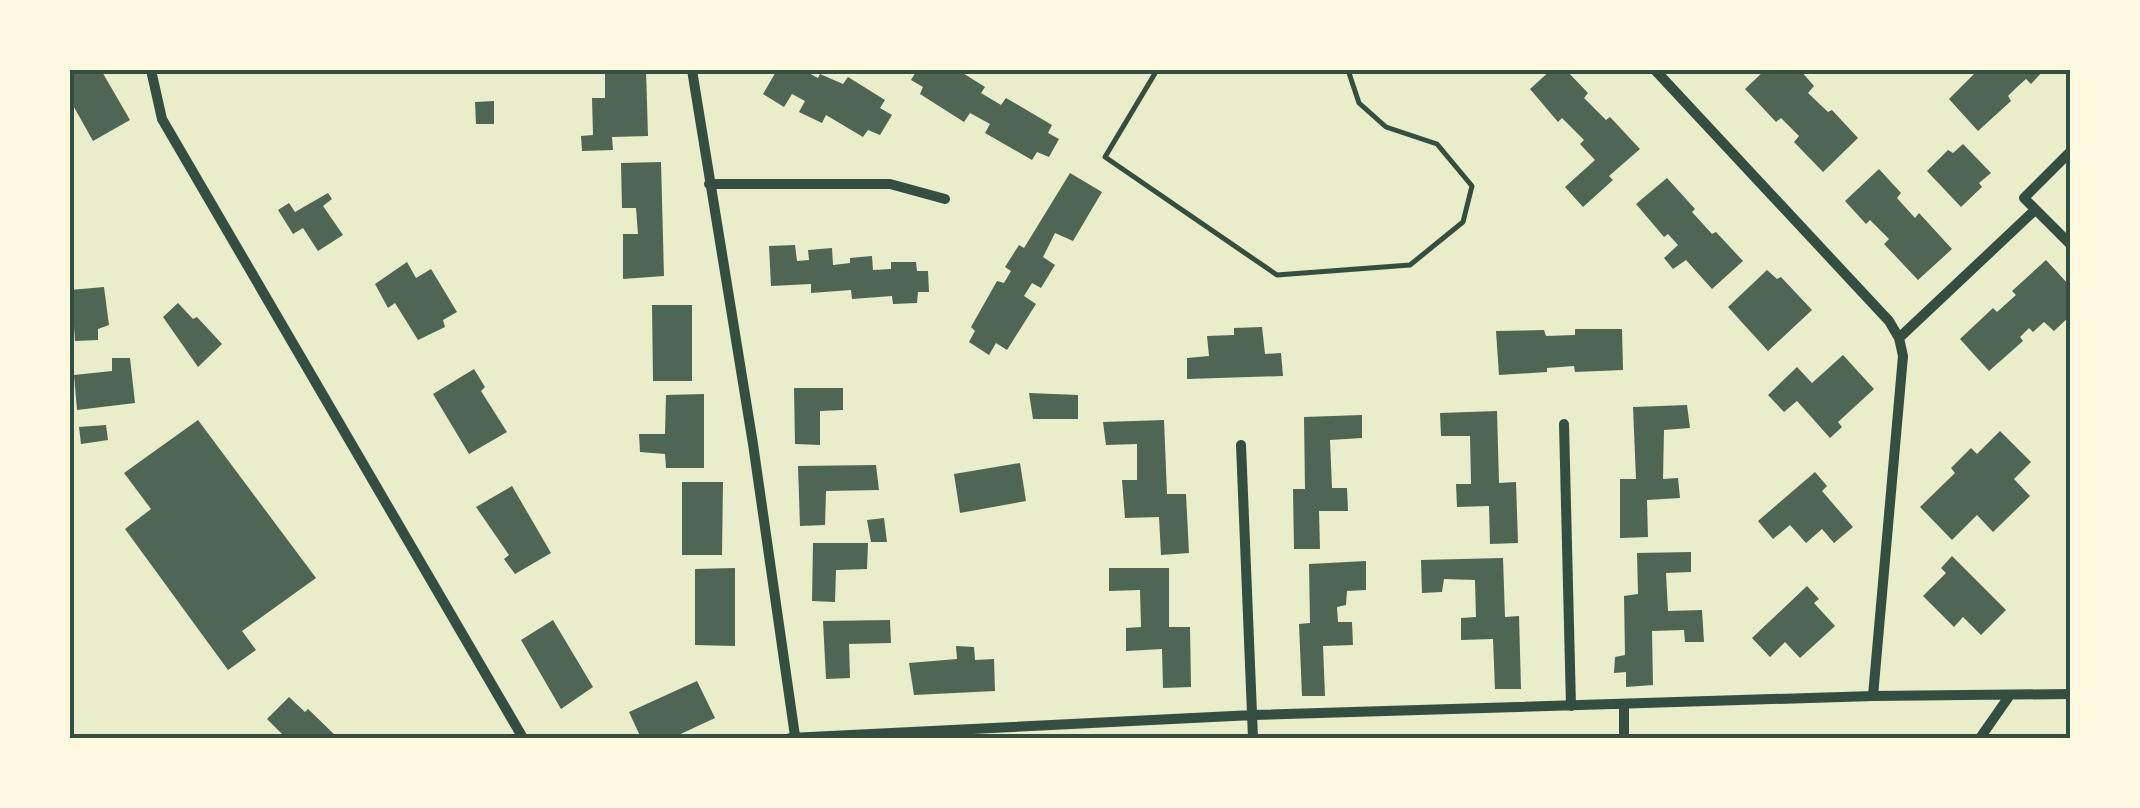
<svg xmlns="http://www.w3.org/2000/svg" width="2140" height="808" viewBox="0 0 2140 808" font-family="Montserrat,sans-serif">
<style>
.building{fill:#4f6655}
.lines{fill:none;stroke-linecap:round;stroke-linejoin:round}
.path{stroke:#344e41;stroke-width:5}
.minor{stroke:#344e41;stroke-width:10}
.neatline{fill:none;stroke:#344e41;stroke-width:4}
</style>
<rect width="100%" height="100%" fill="#e9edc9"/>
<!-- building -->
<path class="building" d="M70,70H101L130,120L93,141L70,100Z
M605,70H646L648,136L612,137L613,150L582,151L581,136L593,135L592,98H605Z
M777,70H803L818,78L820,74L843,84L848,77L885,100L880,108L892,115L880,135L868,130L863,137L826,115L822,123L799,112L805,101L792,94L784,107L763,94Z
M917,70H958L985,87L981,93L1001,105L1006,98L1052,125L1048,133L1059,139L1049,157L1037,152L1032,160L985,133L990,124L970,113L964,122L920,94L923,87L911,80Z
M1551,70H1566L1588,93L1584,98L1606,120L1610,117L1640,149L1609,176L1613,180L1583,207L1565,187L1595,160L1580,144L1584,140L1562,118L1558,122L1530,89Z
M1765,70H1800L1814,86L1808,93L1828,112L1832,110L1858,138L1823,172L1794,142L1799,136L1781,118L1776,122L1745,89Z
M1978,70H2044L2031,84L2026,79L2016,88L2008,96L2011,101L1978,131L1949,99Z
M494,101V124H476L475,102Z
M1963,144L1991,173L1979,183L1982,187L1961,207L1927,171L1948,150L1953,153Z
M661,162L664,276L623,279V234H638L636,208H622L621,163Z
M1879,169L1901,193L1897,198L1915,218L1919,213L1952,249L1918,280L1884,244L1889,239L1870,220L1866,224L1845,201Z
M1070,173L1102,192L1073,241L1055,233L1043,257L1055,265L1041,288L1032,283L1024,296L1036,304L1007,350L996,343L989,355L969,342L975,331L971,327L997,281L1004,283L1011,271L1005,267L1019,245L1024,248Z
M1667,178L1695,209L1692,212L1712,234L1716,232L1743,261L1712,289L1686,260L1673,269L1664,258L1678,245L1668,234L1664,237L1636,204Z
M328,193L332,199L323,206L343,235L318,251L303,228L293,234L278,210L289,203L295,212Z
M795,245L797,261L809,260L808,250L832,248L833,265L850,263V258L872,256L873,270L891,269V262H916L917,271H928L929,292H918L917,303L893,304L892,296L852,299L851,290L811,293V284L771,286L769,246Z
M2046,260L2070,286V316L2054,331L2044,322L2033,332L2029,328L2020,337L2023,341L1989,371L1960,339L1993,308L1997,312L2016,295L2012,291Z
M407,262L416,278L431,269L457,312L443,320L445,327L418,340L395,303L388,308L375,284Z
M1767,270L1777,279L1781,277L1812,310L1768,351L1728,307Z
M104,287L109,325L98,329V340L75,341L74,326L70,327V290Z
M178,303L193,319L197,317L222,344L198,367L163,317Z
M652,305H692V381H653Z
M1262,327L1265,354L1281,353L1283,376L1187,379V358L1209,356L1207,336L1234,335V328Z
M1575,329H1622L1623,370L1575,372L1574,366L1547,368V372L1499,375L1496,331L1544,330L1546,336L1575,335Z
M1843,355L1874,389L1838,422L1842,427L1830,438L1797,401L1784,412L1768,395L1797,367L1812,383Z
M112,358H130L135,403L77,410L74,375L112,371Z
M474,369L485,387L481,391L507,432L469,454L433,394Z
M794,388H843V410L820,411V445L795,444Z
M1029,393L1078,395V419H1033Z
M704,394V468H666L665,454L640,452L639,434H665L666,395Z
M1687,405L1690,428L1664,430L1663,479L1678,478L1680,498L1647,500L1648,537L1620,538V479H1636L1633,407Z
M1497,411L1499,483L1516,482L1518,543L1490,544L1489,506L1457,507L1456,484H1471L1470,436H1441L1440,413Z
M1362,415V438L1330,440L1332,488H1347L1348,511H1319L1320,549H1294L1293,489H1305L1304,417Z
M198,420L316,578L242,631L256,650L228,670L125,529L151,509L124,473Z
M1164,420L1167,494H1186L1189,553L1161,555L1159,517L1125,518L1122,480H1137V444L1106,445L1103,422Z
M106,425L108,440L81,444L79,427Z
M2000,431L2031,462L2014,479L2030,496L1993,532L1977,515L1952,540L1920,507L1955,473L1951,468L1971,448L1977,454Z
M1020,463L1026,501L960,513L954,474Z
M876,465L879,490L826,491L825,525L800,526L798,466Z
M1815,472L1827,486L1822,491L1853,527L1834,543L1822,529L1806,543L1790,525L1773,539L1758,521Z
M682,482H723L722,555H682Z
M512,486L551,553L515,574L504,559L509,555L476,507Z
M884,518L887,542H871L867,520Z
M813,543H868L867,569L836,570L835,602L812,601Z
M1691,552V572L1666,573L1668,611L1702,610L1704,642H1685L1684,630L1652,631L1653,685L1626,687V672L1614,673L1615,657L1625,655L1624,596L1638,594L1637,553Z
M1952,556L2006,610L1981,635L1963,617L1954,627L1923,596L1946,573L1941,568Z
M1503,558L1505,617L1519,616L1521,689H1495L1493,639L1461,640V618L1476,617L1475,580L1444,579L1442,592L1422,593L1421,560Z
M1366,561V590L1347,591L1346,605L1337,607L1338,622H1352L1353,645L1323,646L1325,696H1302L1299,624L1310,623L1309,564Z
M735,568V646L695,645V569Z
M1109,568H1169V627H1190L1191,687L1163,688L1162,649L1126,651V628L1141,627L1140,590L1109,591Z
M1807,586L1819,599L1814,603L1835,626L1800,658L1785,642L1770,657L1752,638Z
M553,620L593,687L561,709L521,640Z
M890,620L891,643L849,644L850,678L826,679L823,621Z
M956,646L974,647L975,660L994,659L995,691L914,695L909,663L957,659Z
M697,681L715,718L672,738H641L629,712Z
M289,697L305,712L308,709L338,738H286L267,719Z"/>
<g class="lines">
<!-- path -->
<path class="path" d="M1157,70L1105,157L1277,275L1410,265L1463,222L1472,186L1437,144L1386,127L1359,103L1348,70"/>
<!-- minor -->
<path class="minor" d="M151,70L162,119L523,738
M692,70L753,444L795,736
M1655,70L1889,321L1899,338L1903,356L1873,696
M2070,152L2024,198L2070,244
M709,184H890L945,199
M1899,338L2035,210
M1564,424L1571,706
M1241,445L1253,738
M1624,704V738
M790,738L1253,715L1873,696L2070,694
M1980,738L2010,695"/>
</g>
<!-- border -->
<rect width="2140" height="808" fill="none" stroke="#fefae0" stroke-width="145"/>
<rect x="72" y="72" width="1996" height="664" class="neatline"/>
</svg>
